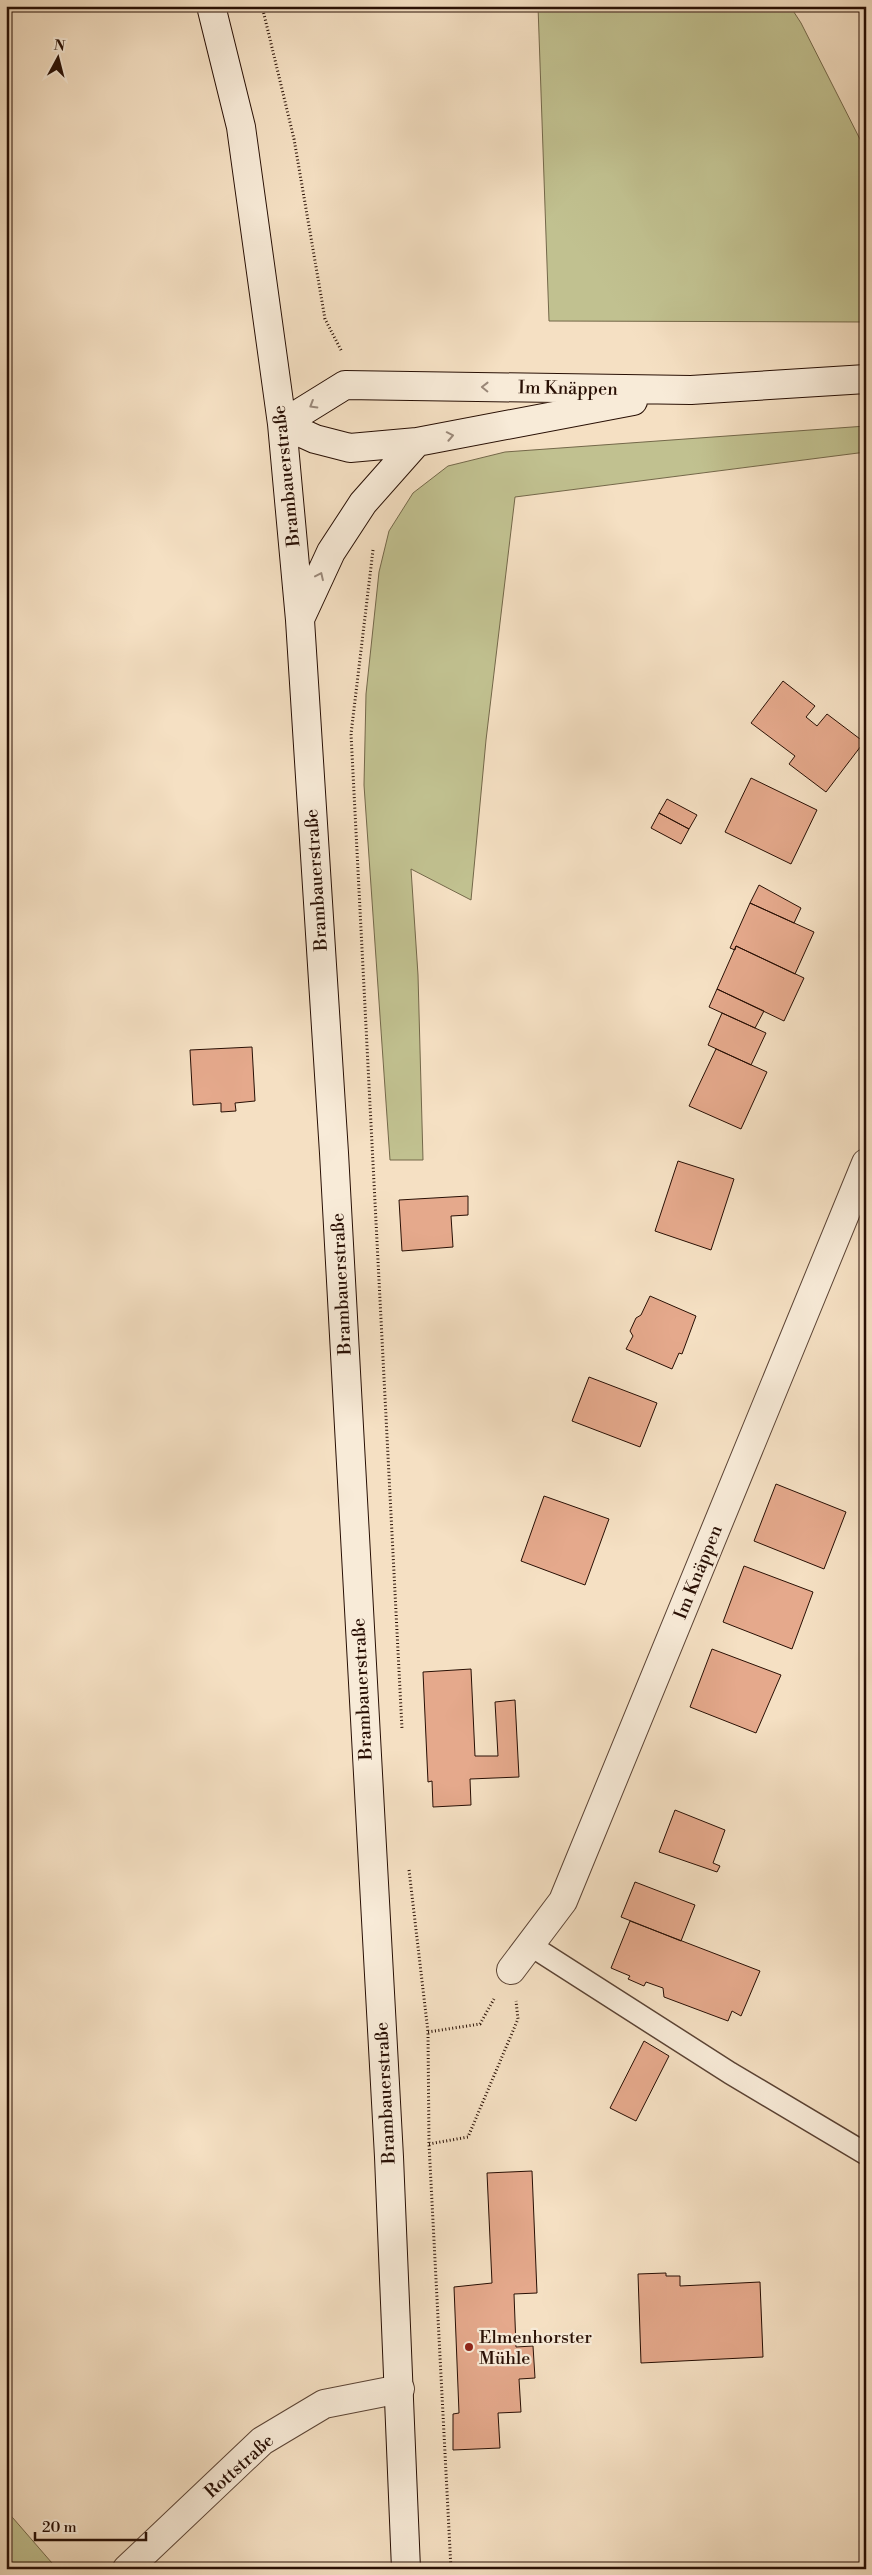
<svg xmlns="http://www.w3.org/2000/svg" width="872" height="2575" viewBox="0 0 872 2575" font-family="'Libre Bodoni',serif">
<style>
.green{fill:#c1c190;stroke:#74684a}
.building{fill:#e5a98c;stroke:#280f04}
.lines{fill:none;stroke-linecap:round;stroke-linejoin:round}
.lane-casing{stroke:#5b4334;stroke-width:24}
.street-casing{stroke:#5b4334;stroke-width:30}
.secondary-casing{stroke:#280f04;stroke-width:30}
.path{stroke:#280f04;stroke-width:3;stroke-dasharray:1 2.5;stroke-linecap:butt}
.lane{stroke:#f8ebd8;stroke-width:21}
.street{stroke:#f8ebd8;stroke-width:28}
.secondary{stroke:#f8ebd8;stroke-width:28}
.oneway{stroke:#9a8879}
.poi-dot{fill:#8f2418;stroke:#f8ebd8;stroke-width:2}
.labels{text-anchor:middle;stroke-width:4.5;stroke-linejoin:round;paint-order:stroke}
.street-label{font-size:18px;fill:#280f04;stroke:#f8ebd8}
.poi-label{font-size:18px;fill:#280f04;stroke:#f8ebd8;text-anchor:start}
</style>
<rect width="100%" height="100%" fill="#f5e0c3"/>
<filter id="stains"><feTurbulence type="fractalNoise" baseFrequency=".004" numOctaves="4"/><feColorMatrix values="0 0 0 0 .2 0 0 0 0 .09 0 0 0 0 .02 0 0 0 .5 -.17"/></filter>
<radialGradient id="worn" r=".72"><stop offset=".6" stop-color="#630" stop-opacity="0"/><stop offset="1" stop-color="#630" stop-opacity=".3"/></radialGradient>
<!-- green -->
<path class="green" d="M538,6H790L801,23L866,151V322L549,321Z
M866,426V452L515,497L486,740L471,900L411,869L418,975L423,1160H390L364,785L366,694L379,572L389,531L413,493L448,466L505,452Z
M6,2510L52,2563L43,2569H6Z"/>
<!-- building -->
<path class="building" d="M783,681L815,706L806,717L817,726L827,714L864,742L826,792L789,764L795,756L751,723Z
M751,778L817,810L791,864L725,832Z
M667,799L697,815L689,829L659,813Z
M659,813L689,829L681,844L651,828Z
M759,885L801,908L794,923L750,903Z
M750,903L814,932L795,974L736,946L735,950L730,948Z
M736,946L804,978L784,1021L717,989Z
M717,989L764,1011L755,1028L709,1007Z
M722,1013L766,1033L751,1065L708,1045Z
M252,1047L255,1101L235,1103L236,1111L221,1112V1103L193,1105L190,1050Z
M716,1049L767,1072L741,1129L689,1106Z
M678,1161L734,1179L711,1250L655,1231Z
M468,1196V1215L451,1216L453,1247L402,1251L399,1200Z
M650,1296L696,1316L682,1354L679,1353L672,1369L626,1349L633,1336L630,1331L636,1318L641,1315Z
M589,1377L657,1403L640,1447L572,1421Z
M776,1484L846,1512L824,1569L754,1541Z
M544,1496L609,1519L585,1585L521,1561Z
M744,1566L813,1592L792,1649L723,1622Z
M712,1649L781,1675L756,1733L690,1707Z
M471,1669L475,1756H498L495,1702L515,1700L519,1777L470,1779L471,1805L433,1807L432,1781L428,1782L423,1672Z
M675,1810L725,1830L713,1863L720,1866L717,1872L659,1852Z
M635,1882L695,1905L681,1941L621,1917Z
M630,1921L760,1971L741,2016L732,2011L728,2021L664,1997L663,1988L646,1982L644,1986L628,1979L630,1976L611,1968Z
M644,2041L669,2056L636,2121L610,2108Z
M532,2171L537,2293L514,2294L516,2347L533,2346L535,2378L519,2379L521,2412L498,2413L500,2448L453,2450V2414L459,2413L454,2287L492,2283L487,2173Z
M666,2273V2276H680V2286L760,2282L763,2357L641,2363L638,2274Z"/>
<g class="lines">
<!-- lane casing -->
<g class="lane-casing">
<path id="lane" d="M530,1945L730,2073L866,2154"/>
</g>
<!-- street casing -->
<g class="street-casing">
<path id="street" d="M511,1970L563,1901L866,1163
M127,2569L262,2441L324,2404L400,2389"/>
</g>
<!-- secondary casing -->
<g class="secondary-casing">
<path id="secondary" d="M211,6L241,127L282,424L300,620L334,1153L389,2157L406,2569
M282,424L345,385L691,390L866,379
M282,424L315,439L350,448L417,442L633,401
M300,619L331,552L363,503L417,442"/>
</g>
<!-- path -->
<path class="path" d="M262,6L294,139L325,319L342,352
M373,550L351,734L402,1729
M409,1870L428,2032L429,2144L451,2569
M428,2032L480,2024L494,1999
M429,2144L468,2137L518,2019L516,2001"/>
<!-- lane -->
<use href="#lane" class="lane"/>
<!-- street -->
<use href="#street" class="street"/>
<!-- secondary -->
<use href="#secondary" class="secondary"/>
</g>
<!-- one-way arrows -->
<defs><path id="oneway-chevron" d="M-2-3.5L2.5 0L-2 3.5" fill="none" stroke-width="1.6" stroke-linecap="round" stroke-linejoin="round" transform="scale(1.25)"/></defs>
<g class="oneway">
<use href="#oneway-chevron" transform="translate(485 387) rotate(-179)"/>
<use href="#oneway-chevron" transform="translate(313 405) rotate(149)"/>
<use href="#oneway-chevron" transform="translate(450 436) rotate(-11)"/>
<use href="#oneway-chevron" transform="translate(320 576) rotate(-65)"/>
</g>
<!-- markers -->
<circle class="poi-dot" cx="469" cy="2347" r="5"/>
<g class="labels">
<!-- street labels -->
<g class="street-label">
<text transform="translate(568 388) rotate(1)" y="6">Im Knäppen</text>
<text transform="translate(286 476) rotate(-96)" y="6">Brambauerstraße</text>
<text transform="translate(316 880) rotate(-94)" y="6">Brambauerstraße</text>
<text transform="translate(341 1284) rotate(-93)" y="6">Brambauerstraße</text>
<text transform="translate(698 1572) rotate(-68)" y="6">Im Knäppen</text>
<text transform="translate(362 1689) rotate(-93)" y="6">Brambauerstraße</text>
<text transform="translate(385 2093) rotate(-93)" y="6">Brambauerstraße</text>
<text transform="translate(239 2466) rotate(-42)" y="6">Rottstraße</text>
</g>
<!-- poi labels -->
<g class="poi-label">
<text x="479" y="2343">Elmenhorster<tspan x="479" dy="21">Mühle</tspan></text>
</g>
</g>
<!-- margin -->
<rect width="872" height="2575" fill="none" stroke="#f5e0c3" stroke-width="25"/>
<rect x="8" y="8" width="857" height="2560" fill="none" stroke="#280f04" stroke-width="2.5"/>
<rect x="12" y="12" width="847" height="2550" fill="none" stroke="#280f04"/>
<!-- north arrow -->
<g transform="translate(58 58) rotate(7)" stroke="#f8ebd8" stroke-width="4" paint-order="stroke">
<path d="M0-4L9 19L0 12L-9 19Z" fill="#280f04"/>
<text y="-8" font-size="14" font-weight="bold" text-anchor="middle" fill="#280f04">N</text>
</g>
<!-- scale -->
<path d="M35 2532v8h111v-8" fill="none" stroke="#280f04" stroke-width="2.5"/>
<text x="42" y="2532" font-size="15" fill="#280f04" stroke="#f8ebd8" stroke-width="4" paint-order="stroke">20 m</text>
<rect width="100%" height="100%" filter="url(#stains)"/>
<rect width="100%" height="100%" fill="url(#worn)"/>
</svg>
